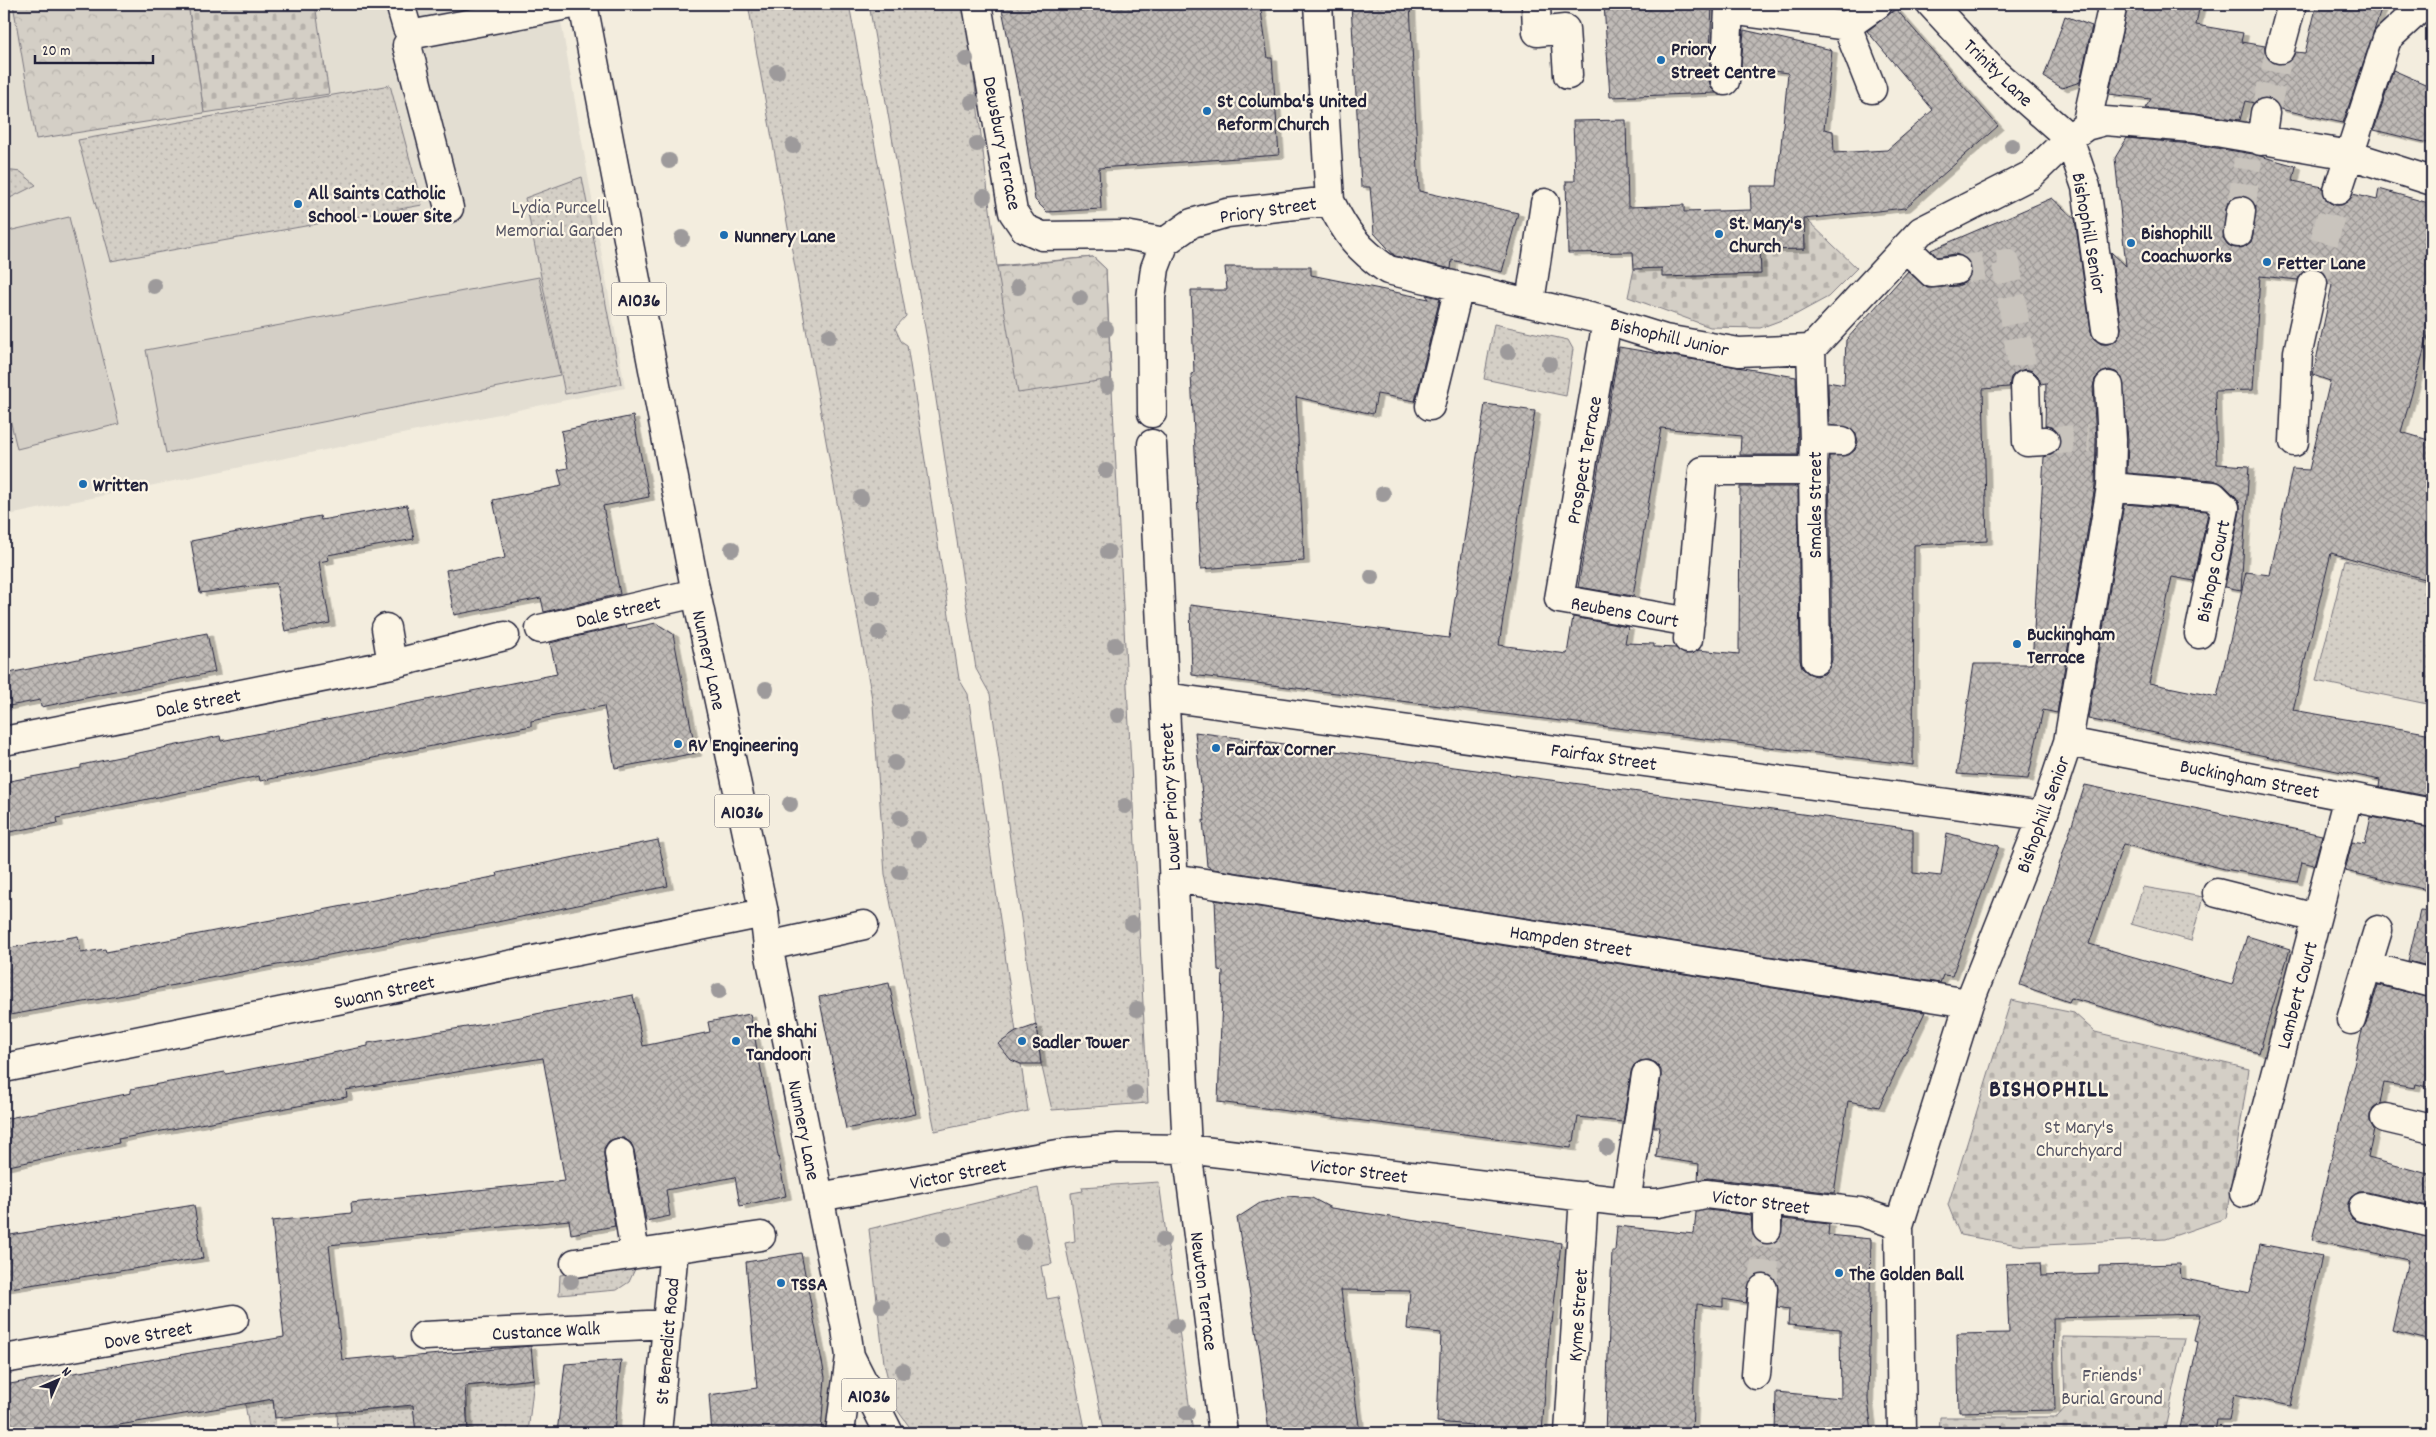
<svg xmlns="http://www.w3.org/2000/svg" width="2436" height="1437" viewBox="0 0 2436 1437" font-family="Dekko,sans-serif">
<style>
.built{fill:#e3ded2}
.grass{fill:url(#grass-dots);stroke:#7b7880}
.cemetery{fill:url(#cemetery-stones);stroke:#7b7880}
.park{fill:url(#park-crowns);stroke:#7b7880}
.pitch{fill:#d4cfc6;stroke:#7b7880}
.building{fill:url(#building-cross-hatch);stroke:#22223b;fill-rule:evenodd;filter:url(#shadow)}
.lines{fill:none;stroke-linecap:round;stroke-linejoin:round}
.minor-tunnel{stroke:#c9c4bd;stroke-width:28;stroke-dasharray:28 14;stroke-linecap:butt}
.minor-casing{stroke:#22223b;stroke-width:31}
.major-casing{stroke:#22223b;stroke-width:31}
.minor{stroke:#fcf5e5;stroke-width:28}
.major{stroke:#fcf5e5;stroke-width:28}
.tree{fill:#9d9a9b}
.poi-dot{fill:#1f6fb2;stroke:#fcf5e5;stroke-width:2}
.labels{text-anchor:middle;stroke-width:4.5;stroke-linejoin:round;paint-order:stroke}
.shield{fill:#fcf5e5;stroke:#63616e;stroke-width:1}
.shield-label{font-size:19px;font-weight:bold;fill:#22223b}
.poi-label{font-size:20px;font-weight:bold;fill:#22223b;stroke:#fcf5e5;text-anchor:start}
.street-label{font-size:20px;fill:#22223b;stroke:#fcf5e5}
.park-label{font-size:20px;fill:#575665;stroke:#fcf5e5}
.district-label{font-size:25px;font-weight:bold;letter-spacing:1px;fill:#22223b;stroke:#fcf5e5}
</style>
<defs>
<pattern id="grass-dots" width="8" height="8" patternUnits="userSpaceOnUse" patternTransform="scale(1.25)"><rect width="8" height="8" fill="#d4cfc6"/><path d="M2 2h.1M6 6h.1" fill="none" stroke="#b6b1ab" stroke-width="1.8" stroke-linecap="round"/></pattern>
<pattern id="cemetery-stones" width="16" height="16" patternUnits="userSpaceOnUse" patternTransform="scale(1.25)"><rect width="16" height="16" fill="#d4cfc6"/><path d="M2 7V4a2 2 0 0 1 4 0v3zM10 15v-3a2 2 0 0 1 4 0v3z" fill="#b6b1ab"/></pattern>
<pattern id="park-crowns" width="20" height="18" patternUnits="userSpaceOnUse" patternTransform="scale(1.25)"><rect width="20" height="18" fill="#d4cfc6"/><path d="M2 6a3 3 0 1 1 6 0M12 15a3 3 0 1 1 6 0" fill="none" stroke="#b6b1ab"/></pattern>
<pattern id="building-cross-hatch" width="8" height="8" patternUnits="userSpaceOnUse" patternTransform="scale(1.25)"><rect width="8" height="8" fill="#bfbab6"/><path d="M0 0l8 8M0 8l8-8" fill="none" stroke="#9b9795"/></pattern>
<filter id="shadow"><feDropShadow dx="5.5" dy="3" stdDeviation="0" flood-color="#0004"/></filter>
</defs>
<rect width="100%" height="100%" fill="#f3edde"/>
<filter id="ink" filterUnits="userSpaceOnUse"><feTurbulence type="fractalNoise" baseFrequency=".02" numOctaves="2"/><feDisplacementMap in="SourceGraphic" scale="10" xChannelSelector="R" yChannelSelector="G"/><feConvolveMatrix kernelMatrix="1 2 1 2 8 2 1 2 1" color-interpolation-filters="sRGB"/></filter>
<g filter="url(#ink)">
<!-- built -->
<path class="built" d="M4,4H558L625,388L4,516Z"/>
<!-- grass -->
<path class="grass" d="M748,4H849L906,316L895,328L901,341L907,345L959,679L968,694L1016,1032L1007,1038L1003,1045L1021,1064L1028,1111L935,1131L885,874L873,704Z
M869,4H965L997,266L1093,257L1106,269L1148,1103L1052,1110L1041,1063L990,694L976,669L928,345Z
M390,85L422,205L111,261L78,140Z
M4,170L21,172L36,185L4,201Z
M582,177L621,384L565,394L525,198Z
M1494,324L1568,340L1573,349L1566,396L1484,379Z
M2345,560L2432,583V705L2316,681Z
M2143,887L2203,897L2191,941L2131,924Z
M1159,1182L1193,1433H1105L1065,1243L1075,1241L1071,1193L1083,1191L1082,1187Z
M1038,1188L1052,1264L1041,1266L1047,1299L1058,1297L1086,1433H914L895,1407L884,1363L869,1229Z
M636,1267L629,1282L617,1290L559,1295L560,1275Z
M534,1379L528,1433H468L467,1386Z
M273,1396L276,1433H250L245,1404Z
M399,1407H414L416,1433H338L337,1412Z"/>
<!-- cemetery -->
<path class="cemetery" d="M188,4H315L329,94L204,113Z
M1804,219H1806L1857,268L1828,297L1795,315L1760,328L1710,327L1628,297L1634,269L1662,268L1663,277L1760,274V250L1805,249Z
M2011,1000L2074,1013L2095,1032L2249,1069L2226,1218L2165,1239L2024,1246L1960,1235L1948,1205Z
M2063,1337L2185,1339L2164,1433H1939L1940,1417H2057L2065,1408Z"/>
<!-- park -->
<path class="park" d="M13,4H188L204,113L36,139Z
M1093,257L1106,269L1111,379L1018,393L997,267Z"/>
<!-- pitch -->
<path class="pitch" d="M69,217L119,424L17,449L4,393V232Z
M539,277L560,375L166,453L146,350Z"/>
<!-- building -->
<path class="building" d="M1001,4H1260L1268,58H1272L1279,155L1099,168L1101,209L1047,212L1035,200L1021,103Z
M1351,4H1410L1419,191L1518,213L1502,272L1452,260L1451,269L1395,256L1374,233L1370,187H1361Z
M1604,4H1712L1709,80L1711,88L1716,93L1610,97Z
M2128,4H2200L2196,25L2243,33L2241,42L2265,46V53L2269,60L2276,64H2284L2291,60L2295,52L2305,53L2317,4H2383L2343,123L2280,109L2275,101L2267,98H2260L2254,103L2245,101L2240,120L2196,113L2145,108L2151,99L2109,94Z
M1896,9L1998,126L1905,208L1804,219L1805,249L1760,250L1761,274L1662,277V268L1634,269L1633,252L1568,253L1566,181H1575L1573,121L1626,120L1628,207L1684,205V212L1751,210L1750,186H1777L1788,73L1741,67L1744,30L1832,50L1824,129L1833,131L1834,153L1887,150L1933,110L1867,31Z
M2065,16L2092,26L2080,82L2062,88L2044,77Z
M2393,70L2432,87V144L2374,130Z
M2127,138L2191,144L2253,154L2296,166L2293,181L2323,187L2326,200L2334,205H2342L2348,202L2353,194L2377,200L2379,189L2432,204V322L2401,432L2432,441V581L2331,553L2293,710L2432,734V797L2379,787L2380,780L2088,719L2124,504L2206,511L2208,513L2194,581L2172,577L2149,683L2217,697L2246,572L2270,575L2292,469L2309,470L2330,381L2313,375L2332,285L2328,284L2324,272L2316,268H2309L2302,272L2298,280L2260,276L2253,390L2215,391L2217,464L2249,466L2241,590L2225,587L2240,511V504L2236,497L2224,485L2214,480L2127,473L2128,439L2122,378L2116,372L2109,370L2101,373L2095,379L2093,387L2096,440L2095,486L2057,713L2043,710L2028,779L1957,774L1974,664H2032L2044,457L2054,454L2059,448L2061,441L2058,432L2052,427L2045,426L2046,383L2041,384L2038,376L2033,371L2025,369L2017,372L2011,377L2009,387L1983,389L1987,541L1914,545L1913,765L1192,675L1190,605L1449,638L1485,404L1535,411L1499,645L1567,654L1573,617L1628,627L1625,643L1654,644V647L1676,648L1686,654L1698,650L1739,654L1740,487H1798L1800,660L1802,668L1808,673L1816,676L1824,674L1829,668L1832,660L1829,456L1849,455L1855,450L1858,442L1856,434L1850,428L1829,425L1828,382L1844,385L1846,340L1908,271L1927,288L1958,286L1966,282L1970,276L1972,269L1968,260L1962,256L1955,254L1937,257L1931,250L2052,198L2075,219L2091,331L2093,338L2101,344H2108L2115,342L2120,335L2121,327L2111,252L2126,266L2115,158ZM2244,196L2251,199L2256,206L2253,235L2251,242L2244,247L2235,248L2228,245L2223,238L2226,209L2228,202L2235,197Z
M1225,267H1311V275L1429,299L1426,295L1440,298L1415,401L1377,394L1373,414L1296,397L1304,561L1201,569L1191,374L1194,373L1191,290H1227Z
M1619,347L1796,377L1798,455H1740L1741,436L1661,428L1633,596L1578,587Z
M633,416L649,497L603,506L620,594L544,612L541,598L454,615L446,570L505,558L493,500L562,486L558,470L568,468L561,431Z
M407,505L414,539L328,555L329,560L319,562L330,623L285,631L276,583L200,593L191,541L320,516L321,520Z
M656,623L673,634L696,753L615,768L604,706L531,721V726L260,781L259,776L57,818L58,823L4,833V782L81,768V765L220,736L221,741L557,674L550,643L626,625L627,629Z
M207,633L215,672L41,707L40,700L4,707V674Z
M1195,732L1913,829V873L1941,876L1947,833L1999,846L1952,976L1943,975L1940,983L1213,869L1207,866L1203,820L1205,821Z
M2085,785L2322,835L2314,865L2302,862L2297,882L2225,869L2123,844L2089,944L2232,985L2247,936L2290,949L2259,1053L2071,998L2069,1002L2020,985Z
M2371,817L2432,828V891L2345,871L2352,842L2365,844Z
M658,840L668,886L483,925L118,996L4,1016V949L78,936L81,953L105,949L106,952L498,876L497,873Z
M1215,900L1925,1012L1879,1107L1848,1101L1834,1193L1708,1178L1698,1180L1699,1164L1656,1157L1660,1127H1654L1661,1077V1070L1656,1063L1649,1060L1640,1061L1634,1065L1631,1072L1623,1122L1578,1117L1574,1141H1572L1571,1148L1218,1102L1223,971L1218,970Z
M2420,911L2432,912V967L2408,961Z
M889,983L916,1114L846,1129L819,997Z
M2378,985L2432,998V1088L2416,1084L2415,1088L2384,1083L2380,1103L2373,1108L2370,1115V1123L2374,1129L2368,1158L2432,1175V1207L2367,1192H2359L2351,1197L2348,1203V1211L2352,1218L2359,1222L2432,1238V1341L2392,1331L2408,1260L2312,1240L2362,1031L2366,1024Z
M633,995L643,1046L710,1032L708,1022L750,1014L786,1196L740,1206L735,1177L666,1190L670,1216L646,1221L634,1150L631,1143L624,1138H617L609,1141L604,1148V1155L615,1226L571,1234L569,1220L329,1245L342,1360L395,1355V1358L531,1346L534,1379L465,1386L468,1433H416L413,1405L275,1418L273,1399L72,1433H4V1385L284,1337L272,1221L352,1213L351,1203L565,1181L543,1058L346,1090L347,1097L118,1139L119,1143L4,1167V1119L131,1093V1089L225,1072L226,1074L368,1046V1043L485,1024Z
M1036,1025L1041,1064H1021L1011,1060L998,1044L1016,1032Z
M1288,1196L1312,1198L1331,1208L1561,1243L1552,1323H1550L1542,1433H1471L1472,1425L1437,1422L1441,1333L1407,1329L1410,1291L1341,1290L1360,1433H1269L1260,1354L1237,1218L1260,1203Z
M194,1205L203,1258L4,1289V1236Z
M1707,1210L1751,1215L1753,1236L1759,1242L1767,1245L1774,1243L1780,1237L1783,1219L1829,1224L1828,1235L1871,1239L1868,1400L1872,1433H1775L1776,1392L1841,1398L1840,1329L1788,1325L1789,1309L1777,1307V1283L1772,1276L1764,1273L1756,1275L1750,1281L1746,1303L1723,1299V1307L1697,1304L1692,1433H1605L1612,1251H1615L1617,1226L1694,1234L1696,1212Z
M2260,1244L2322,1256L2291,1406L2234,1394L2229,1420H2217L2215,1433H2179L2198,1342L2194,1341L2200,1314L2053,1318L2055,1410L1959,1412L1957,1334L2009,1333L2006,1264L2040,1263L2041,1276L2099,1274V1266L2180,1264L2181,1278L2250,1293Z
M801,1253L825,1377L821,1433H712L709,1395L757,1388L746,1262Z
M621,1360L614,1433H557L565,1364Z"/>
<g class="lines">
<!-- minor-tunnel -->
<path class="minor-tunnel" d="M2265,113L2280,49
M2241,211L2248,159
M1956,270L2006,263L2025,385
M2313,283L2338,190
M2045,441L2089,438
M1763,1289L1767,1229"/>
<!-- minor casing -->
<g class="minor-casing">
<path id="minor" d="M400,4L407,28L415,34
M977,4L1013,212L1024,228L1042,236L1125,235L1165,242
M1536,4L1537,32L1565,29L1568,75
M1931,4L1994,72L2069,138L2086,187L2106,329
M1847,26L1872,89
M2280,49L2291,8
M1725,81L1729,10L1847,26L1878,4
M2086,126L2113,4
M2261,141L2265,113
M2338,190L2387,39L2425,4
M1330,201C1346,234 1358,249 1388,270L1607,321L1665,339L1739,352L1811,349L1921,231L2031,175L2069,138L2086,126L2105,121L2193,128L2350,155L2432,181
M449,208L407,45L415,34L573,4
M2238,233L2241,211
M1165,242L1192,223L1227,213L1330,201L1318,4
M1906,248L1932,273L1956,270
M1530,302L1545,203
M1607,321L1559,599L1690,622
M1811,349L1814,440L1813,471L1816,660
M2025,385L2027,442L2045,441
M1430,406L1459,287
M1152,413L1151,298L1155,268L1165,242
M1814,440L1842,441
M2294,442L2298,352L2313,283
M1152,444L1187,1149L1223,1433
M2111,487L2213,496L2225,508L2199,634
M386,628L392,664
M540,629L696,593
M1688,639L1703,471H1813
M1165,697L2043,816
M4,741L392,664L505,636
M2068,742L2432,813
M1173,878L1969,1003
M2217,893L2316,918
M768,946L864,925
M2367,966L2378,930
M2351,1020L2367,966L2432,983
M4,1068L764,913
M2385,1118L2432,1129
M619,1153L635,1254
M2244,1193L2348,797
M819,1197L1069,1152L1118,1148L1187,1149L1626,1202L1657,1203L1706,1194L1860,1212L1899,1225
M1626,1202L1646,1075
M1767,1202V1229
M2363,1207L2432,1223
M575,1263L761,1236
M424,1336L668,1324
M4,1359L234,1319
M1756,1375L1763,1289
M657,1433L674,1249
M1569,1433L1584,1196
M1902,1433L1899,1225L1969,1003L2043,816L2068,742L2111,487L2112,440L2109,386"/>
</g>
<!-- major casing -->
<g class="major-casing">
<path id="major" d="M583,4L696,593L764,913L768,946L846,1329L850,1356L840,1433
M850,1356L889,1433"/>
</g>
<!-- minor -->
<use href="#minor" class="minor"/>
<!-- major -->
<use href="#major" class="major"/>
</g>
<!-- trees -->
<g class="tree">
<circle cx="966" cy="59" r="8"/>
<circle cx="777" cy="72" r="8"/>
<circle cx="972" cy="102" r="8"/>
<circle cx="977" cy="144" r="8"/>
<circle cx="793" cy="146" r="8"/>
<circle cx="2012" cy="146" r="8"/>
<circle cx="669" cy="161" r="8"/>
<circle cx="984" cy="197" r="8"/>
<circle cx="682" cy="238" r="8"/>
<circle cx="154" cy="286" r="8"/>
<circle cx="1018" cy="287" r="8"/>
<circle cx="1080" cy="298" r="8"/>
<circle cx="1106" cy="329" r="8"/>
<circle cx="829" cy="336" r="8"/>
<circle cx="1508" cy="352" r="8"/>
<circle cx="1549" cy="364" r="8"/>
<circle cx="1107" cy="386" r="8"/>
<circle cx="1106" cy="471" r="8"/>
<circle cx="1383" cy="494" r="8"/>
<circle cx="861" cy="498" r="8"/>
<circle cx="732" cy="549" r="8"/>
<circle cx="1108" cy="552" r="8"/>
<circle cx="1372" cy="577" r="8"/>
<circle cx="873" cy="598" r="8"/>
<circle cx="879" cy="633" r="8"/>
<circle cx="1115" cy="645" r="8"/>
<circle cx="766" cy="689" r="8"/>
<circle cx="900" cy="712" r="8"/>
<circle cx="1118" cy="715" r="8"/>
<circle cx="895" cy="763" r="8"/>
<circle cx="790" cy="804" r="8"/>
<circle cx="1125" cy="806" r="8"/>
<circle cx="900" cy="818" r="8"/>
<circle cx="918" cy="839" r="8"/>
<circle cx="900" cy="872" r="8"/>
<circle cx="1132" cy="924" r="8"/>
<circle cx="719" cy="991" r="8"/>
<circle cx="1137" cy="1009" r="8"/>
<circle cx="1135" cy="1093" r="8"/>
<circle cx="1607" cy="1148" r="8"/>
<circle cx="944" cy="1239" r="8"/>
<circle cx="1163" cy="1240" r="8"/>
<circle cx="1023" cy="1242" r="8"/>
<circle cx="571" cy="1281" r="8"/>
<circle cx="882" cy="1306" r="8"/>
<circle cx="1176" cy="1326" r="8"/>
<circle cx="903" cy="1371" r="8"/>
<circle cx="1187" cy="1413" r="8"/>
</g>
</g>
<!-- markers -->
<g class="poi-dot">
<circle cx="1661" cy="60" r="5"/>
<circle cx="1207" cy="111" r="5"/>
<circle cx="298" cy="204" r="5"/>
<circle cx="1719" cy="234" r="5"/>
<circle cx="724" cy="235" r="5"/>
<circle cx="2131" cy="243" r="5"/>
<circle cx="2267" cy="262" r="5"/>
<circle cx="83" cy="484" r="5"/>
<circle cx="2017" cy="644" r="5"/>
<circle cx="678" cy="744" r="5"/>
<circle cx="1216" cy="748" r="5"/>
<circle cx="736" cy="1041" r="5"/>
<circle cx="1022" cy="1041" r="5"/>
<circle cx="1839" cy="1273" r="5"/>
<circle cx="781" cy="1283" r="5"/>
</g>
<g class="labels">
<!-- shield labels -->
<g class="shield">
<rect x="611.5" y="282.5" width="55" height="33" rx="4"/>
<rect x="714.5" y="794.5" width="55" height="33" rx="4"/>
<rect x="841.5" y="1378.5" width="55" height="33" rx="4"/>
</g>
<g class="shield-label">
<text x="639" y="306">A1036</text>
<text x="742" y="818">A1036</text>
<text x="869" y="1402">A1036</text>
</g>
<!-- poi labels -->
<g class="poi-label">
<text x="1671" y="55">Priory<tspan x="1671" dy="23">Street Centre</tspan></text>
<text x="1217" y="107">St Columba's United<tspan x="1217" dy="23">Reform Church</tspan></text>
<text x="308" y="199">All Saints Catholic<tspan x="308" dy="23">School - Lower Site</tspan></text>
<text x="1729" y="229">St. Mary's<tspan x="1729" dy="23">Church</tspan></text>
<text x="2141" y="239">Bishophill<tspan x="2141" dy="23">Coachworks</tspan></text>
<text x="734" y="242">Nunnery Lane</text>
<text x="2277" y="269">Fetter Lane</text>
<text x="93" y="491">Written</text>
<text x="2027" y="640">Buckingham<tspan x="2027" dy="23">Terrace</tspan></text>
<text x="688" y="751">RV Engineering</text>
<text x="1226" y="755">Fairfax Corner</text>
<text x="746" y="1037">The Shahi<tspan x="746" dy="23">Tandoori</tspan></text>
<text x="1032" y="1048">Sadler Tower</text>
<text x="1849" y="1280">The Golden Ball</text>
<text x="791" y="1290">TSSA</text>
</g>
<!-- street labels -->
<g class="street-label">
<text transform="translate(1999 72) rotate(44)" y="7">Trinity Lane</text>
<text transform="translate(1003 143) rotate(79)" y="7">Dewsbury Terrace</text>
<text transform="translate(1268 209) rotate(-8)" y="7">Priory Street</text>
<text transform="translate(2090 233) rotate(80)" y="7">Bishophill Senior</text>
<text transform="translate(1670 336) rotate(13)" y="7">Bishophill Junior</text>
<text transform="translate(1583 460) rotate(-80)" y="7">Prospect Terrace</text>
<text transform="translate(1814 505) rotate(-90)" y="7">Smales Street</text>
<text transform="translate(2212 571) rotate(-78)" y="7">Bishops Court</text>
<text transform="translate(618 611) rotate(-13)" y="7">Dale Street</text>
<text transform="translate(1625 611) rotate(10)" y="7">Reubens Court</text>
<text transform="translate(710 660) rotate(78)" y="7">Nunnery Lane</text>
<text transform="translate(198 702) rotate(-11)" y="7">Dale Street</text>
<text transform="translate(1604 756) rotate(8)" y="7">Fairfax Street</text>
<text transform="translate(2250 778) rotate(11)" y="7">Buckingham Street</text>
<text transform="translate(1169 797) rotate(-93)" y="7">Lower Priory Street</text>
<text transform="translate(2042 814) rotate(-70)" y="7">Bishophill Senior</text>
<text transform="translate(1571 940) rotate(9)" y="7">Hampden Street</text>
<text transform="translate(384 991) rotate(-12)" y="7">Swann Street</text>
<text transform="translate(2296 995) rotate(-75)" y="7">Lambert Court</text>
<text transform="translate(805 1130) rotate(79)" y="7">Nunnery Lane</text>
<text transform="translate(1359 1170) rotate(7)" y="7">Victor Street</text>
<text transform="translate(958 1173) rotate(-11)" y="7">Victor Street</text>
<text transform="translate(1761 1201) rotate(7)" y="7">Victor Street</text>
<text transform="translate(1205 1291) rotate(83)" y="7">Newton Terrace</text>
<text transform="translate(1577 1315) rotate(-86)" y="7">Kyme Street</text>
<text transform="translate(546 1330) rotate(-3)" y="7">Custance Walk</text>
<text transform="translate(148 1334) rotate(-10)" y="7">Dove Street</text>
<text transform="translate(666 1341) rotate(-85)" y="7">St Benedict Road</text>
</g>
<!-- park labels -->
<g class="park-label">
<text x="559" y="213">Lydia Purcell<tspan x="559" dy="23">Memorial Garden</tspan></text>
<text x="2079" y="1133">St Mary's<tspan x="2079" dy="23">Churchyard</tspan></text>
<text x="2112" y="1381">Friends'<tspan x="2112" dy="23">Burial Ground</tspan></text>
</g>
<!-- district labels -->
<g class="district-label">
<text x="2049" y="1096">BISHOPHILL</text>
</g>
</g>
<!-- margin -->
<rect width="2436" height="1437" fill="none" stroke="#fcf5e5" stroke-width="20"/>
<rect x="10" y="10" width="2416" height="1417" fill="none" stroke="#22223b" stroke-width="2" filter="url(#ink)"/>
<!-- north arrow -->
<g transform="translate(58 1380) rotate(45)" stroke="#fcf5e5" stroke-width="4" paint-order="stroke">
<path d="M0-4L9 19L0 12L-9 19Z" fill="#22223b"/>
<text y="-8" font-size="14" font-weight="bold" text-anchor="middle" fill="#22223b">N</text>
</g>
<!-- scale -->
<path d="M35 55v8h118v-8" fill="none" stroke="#22223b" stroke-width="2.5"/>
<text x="42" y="55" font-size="15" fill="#22223b" stroke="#fcf5e5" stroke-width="4" paint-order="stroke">20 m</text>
</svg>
